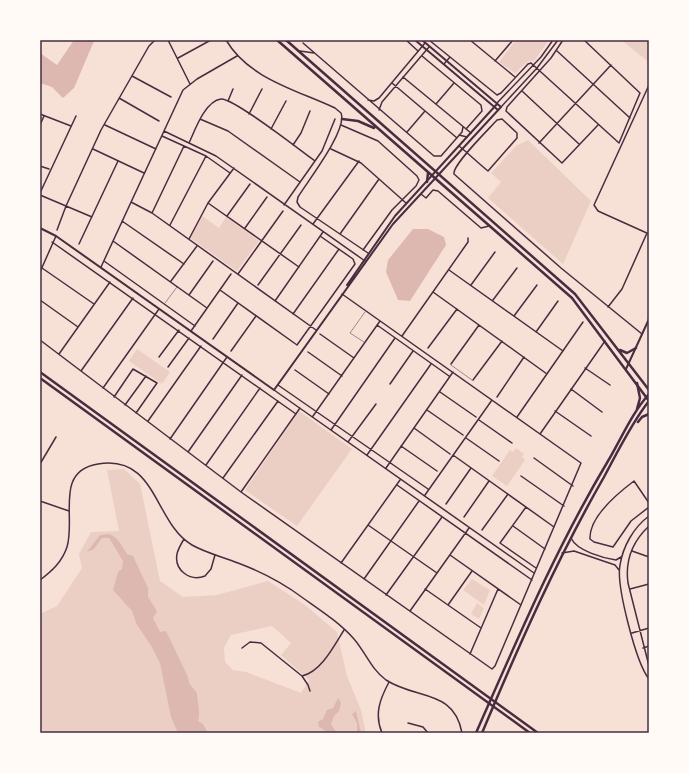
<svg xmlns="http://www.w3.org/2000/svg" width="689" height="773" viewBox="0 0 689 773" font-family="'Varela Round',sans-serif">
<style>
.green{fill:#ebcfc5;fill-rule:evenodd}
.water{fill:#dcb8b0}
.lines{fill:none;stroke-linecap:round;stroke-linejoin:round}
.service{stroke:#4a2c40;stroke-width:0.5}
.minor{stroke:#4a2c40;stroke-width:1.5}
.tertiary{stroke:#4a2c40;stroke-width:2}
.primary{stroke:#4a2c40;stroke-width:2.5}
.trunk{stroke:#4a2c40;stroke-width:2.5}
.motorway{stroke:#4a2c40;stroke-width:2.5}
.neatline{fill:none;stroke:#4a2c40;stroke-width:1.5}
</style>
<rect width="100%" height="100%" fill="#f7e1d7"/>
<!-- green -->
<path class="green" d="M516,40H549L534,61H529L520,68L516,74L499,62Z
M621,40H649V62Z
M528,140L591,201L563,264L488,198L501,182L491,173L516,146Z
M202,216L219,228L226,217L259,241L237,271L190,238Z
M137,349L170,372L162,384L129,361Z
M299,411L352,449L297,526L245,490Z
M516,448L524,454L522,457L525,460L507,486L492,476L510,450L513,452Z
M124,469L140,484L160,581L183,597L217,595L268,581L305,605L337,632L347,676L361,710L366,733H40V614L57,606L82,568L79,554L91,532L119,531L107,470ZM272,626L291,643L281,655L309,680L301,693L246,672L233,670L225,662L224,648L231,635Z
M472,579L490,590L484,605L463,590Z
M477,603L484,608L479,619L471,614Z"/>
<!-- water -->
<path class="water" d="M74,40L94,41L74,88L63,98L52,87L40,83V53L57,65Z
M413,229H428L444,237L446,245L410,301L398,300L386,272L388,260Z
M109,534C118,537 122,546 127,554L133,556L148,588V597L157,611L153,618L160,632L166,631L188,677L189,683L197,693C197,702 201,713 198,721L203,724L208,733H178L171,717L160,663L150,644L137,625L132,611L113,590L118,572L122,569L123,561L109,538H102L94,549L87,552L100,535Z
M338,698L341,703L339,711L334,716L331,724L337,733H329L319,727L318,722L323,719L327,710L333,708Z
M356,711L361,733H357V723L352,714Z"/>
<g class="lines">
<!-- service -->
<path class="service" d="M165,303L177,287
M364,342L350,333L365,312
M451,365L472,380"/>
<!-- minor -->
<path class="minor" d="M168,40L190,84
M226,40C249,79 297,90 335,108L341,113C348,130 307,182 298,197L297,202L300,207L368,253
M406,40L418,51
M429,40L497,95L501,93L528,64L531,63L619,143L640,93L584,40
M470,40L515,77
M563,40L551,58L507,107L506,111L562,163L598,125
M303,43L434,156H441L462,132L463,127
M300,51L314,53
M557,51L630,118
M422,56L481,105L482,111L466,129
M178,58L211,40
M495,61L513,40
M444,64L450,57
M132,76L171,97
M403,77L471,133
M392,83L457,138
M649,85L594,205L598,211L649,234
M522,91L579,144
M119,98L159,121
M368,100L374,101L379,98L425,43
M228,101L233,89
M497,103L541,57L553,40
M436,104L454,83
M501,107L537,68L558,40
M379,110L382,102L429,47
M40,114L71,126
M249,114L262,89
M200,119L228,131L300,182
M40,125L44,116
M105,125L156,149
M341,125L378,141L417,176L419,180L416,186L392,210L363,250
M271,129L286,101
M164,131L216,156L365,261
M407,132L425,111
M459,135L467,137
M162,136L206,156L230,173
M189,143C195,130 205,101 221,99C234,98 301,151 315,161
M539,143L611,65
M293,145L301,133L310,111
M459,146C469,154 478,163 488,171L517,138V133L502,119L497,120C489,129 452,165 454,174L561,268L642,334
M93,149L144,173
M331,149L361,163L406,203
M40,166L49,169
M40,193L76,116
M421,194L426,198L433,190L438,191L481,228L489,226
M40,195L92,217
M131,202L152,213L316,330
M208,203L299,267
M284,205L322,151L335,119
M152,213L184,146
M227,216L250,184
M122,221L184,264
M313,224L359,161
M170,225L206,156
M245,228L267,197
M57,230L66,206L101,130L149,46L155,40
M340,234L379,179
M189,239L208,203L234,168
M113,241L207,308
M52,242L296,414
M79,244L118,161
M104,261L195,326
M101,267L183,90L197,79L237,56
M42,268L94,304
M449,270L563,351
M40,272L56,236
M238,274L283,211
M171,281L197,246
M258,285L301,225
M471,285L495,252
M220,290L297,345L355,264L353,259L320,236
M433,292L547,374
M189,295L213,261
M40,300L78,327
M493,300L517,268
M275,301L323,232
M608,307L622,289L647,233
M293,314L339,249
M514,316L537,285
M377,325L449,376
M191,331L231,274
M536,332L558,301
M320,334L354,358
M402,336L468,242V238
M213,339L238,303
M40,340L241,492L492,669L495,666L581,463L342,294
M428,348L457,309
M231,351L256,316
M308,352L342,376
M59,354L110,282
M159,357L179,330
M451,364L479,325
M168,367L189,338
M585,368L610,385
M295,370L329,394
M81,371L133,298
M473,380L502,341
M390,384L413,351
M278,385L428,489
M103,388L159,309
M571,389L602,412
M274,390L534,573
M440,392L476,417
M114,397L133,369L157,383L136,413
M497,397L524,357
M125,405L146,376
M427,410L463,435
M555,411L591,436
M313,416L380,321
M517,417L583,322
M479,420L512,443
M148,421L201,346
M414,428L450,454
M331,430L395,338
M540,434L605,341
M466,438L499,461
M170,439L227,357
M348,442L376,404
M401,446L437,471
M188,452L242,375
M367,455L431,364
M453,455L554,527
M534,458L573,486
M40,464L56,437
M206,465L260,388
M386,468L453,372
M521,476L564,506
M223,478L278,401
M397,485L532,580
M241,492L300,408
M425,495L492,400
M40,501L69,511
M649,503L634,481C618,493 589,517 590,539L594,542L613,547L631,521L649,507
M446,504L471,468
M526,507L500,543L536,568
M649,516C634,527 623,546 620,565C616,585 636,663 649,679
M464,517L489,481
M368,525L437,573
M513,526L545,549
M649,526C633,541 625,561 628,583L649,666
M482,530L508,494
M571,538C577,551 603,558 616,560L621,557
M184,539C181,544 178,549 177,554C174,570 190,582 205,576L211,569L215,555
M632,551L649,557
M562,553L574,551L615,565L619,570
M450,555L521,605
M341,563L400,480
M364,579L419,501
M40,580C52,571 62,562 67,547C76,518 54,471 98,464C157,454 154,523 192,545C206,553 223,557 238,563C262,572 283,583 303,598C320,610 340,623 354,639C366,653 371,669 386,680C417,700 454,689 462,733
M425,589L481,628
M630,589L649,584
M386,595L442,517
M448,605L472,571
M410,611L469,528
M632,633L649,628
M242,648L250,642L261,643L302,676L308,685L310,691
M643,648L649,646
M470,654L498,589
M302,676C321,672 334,646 344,630
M408,723L423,727L428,733
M382,733C374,714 380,699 389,682"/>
<!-- tertiary -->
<path class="tertiary" d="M415,40L498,110
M40,228L56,236L274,390L393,224L501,107L422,40
M347,285L395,216L497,104
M626,369L649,319"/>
<!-- primary -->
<path class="primary" d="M277,40L572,298L649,401
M286,40L575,294L649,390
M342,119L358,121L374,128
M427,182L428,173
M620,350L627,353L636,348"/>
<!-- trunk -->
<path class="trunk" d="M637,409L640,398L637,383
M638,422L642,417L649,414
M476,733C517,640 556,548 608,461C621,439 632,413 649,394
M482,733C519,645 557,559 604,477C617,453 632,422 649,401"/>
<!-- motorway -->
<path class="motorway" d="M40,372L538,733
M40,378L530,733"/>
</g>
<!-- border -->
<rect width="689" height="773" fill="none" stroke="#fffaf5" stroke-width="82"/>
<rect x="41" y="41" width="607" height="691" class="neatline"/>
</svg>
